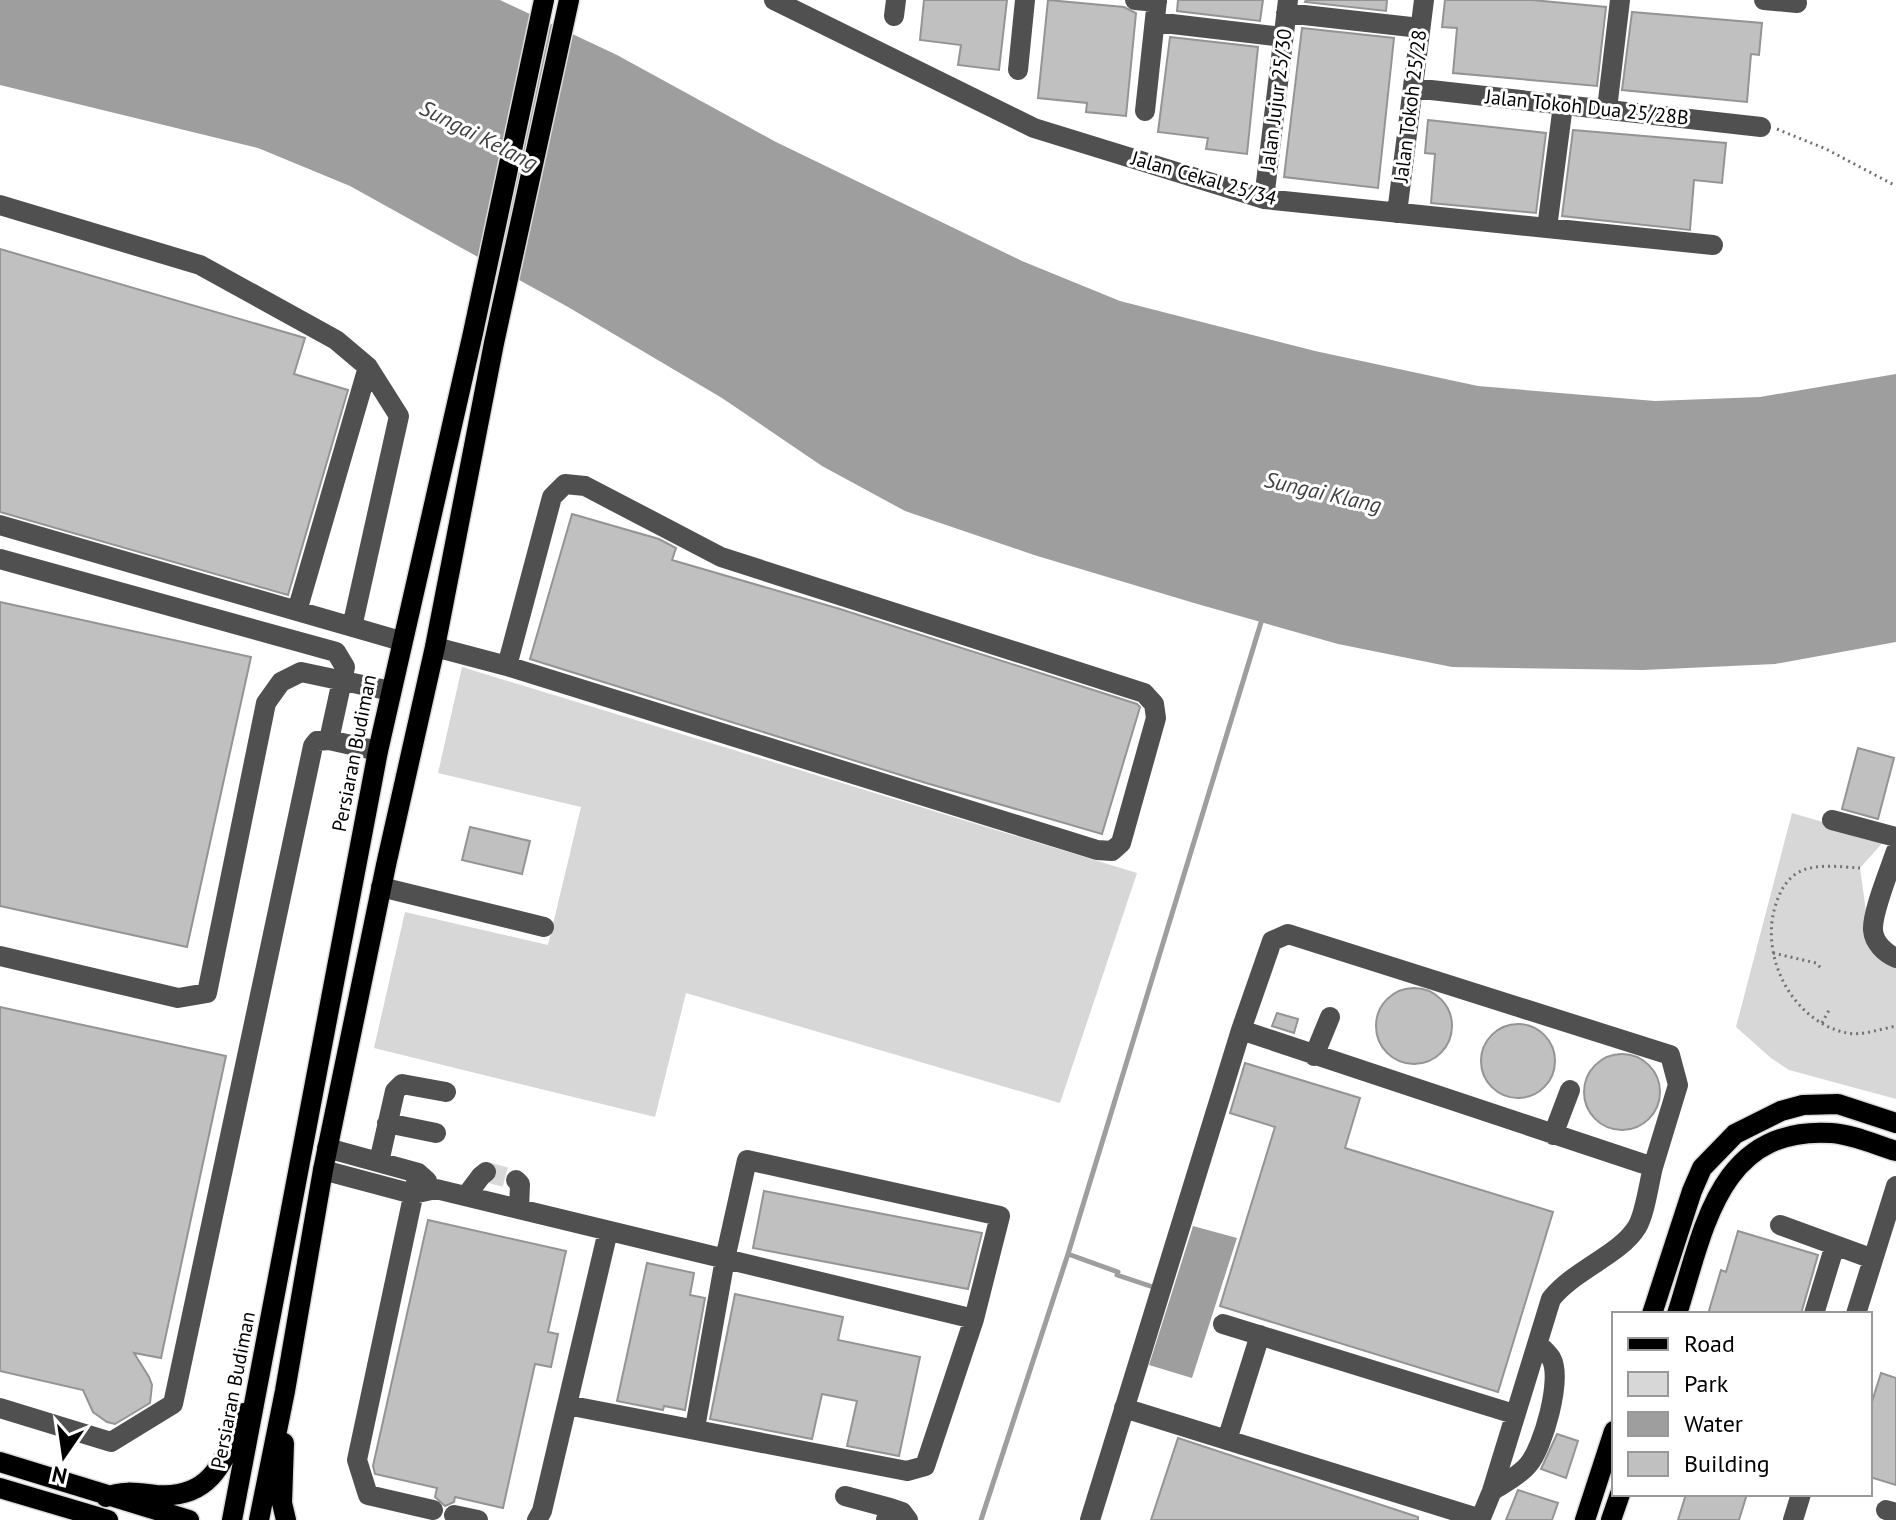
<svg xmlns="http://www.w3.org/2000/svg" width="1896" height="1520" viewBox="0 0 1896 1520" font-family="'PT Sans',sans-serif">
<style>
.green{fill:#d7d7d7}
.water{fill:#9e9e9e}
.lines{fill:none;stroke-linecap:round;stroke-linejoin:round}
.stream{stroke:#9e9e9e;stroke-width:5}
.building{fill:#c0c0c0;stroke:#949494;stroke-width:2}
.minor-tunnel{stroke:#d9d9d9;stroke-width:20;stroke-dasharray:20 10;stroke-linecap:butt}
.major-casing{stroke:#dbdbdb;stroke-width:23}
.path{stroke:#727272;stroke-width:3;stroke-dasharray:2 4;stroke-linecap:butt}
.minor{stroke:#505050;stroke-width:20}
.major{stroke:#000;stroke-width:20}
.labels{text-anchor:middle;stroke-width:6;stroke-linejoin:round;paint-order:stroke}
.street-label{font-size:20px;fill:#000;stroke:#fff}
.water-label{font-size:22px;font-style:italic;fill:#3f3f3f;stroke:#fff}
</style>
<rect width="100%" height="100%" fill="#fff"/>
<!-- green -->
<path class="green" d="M462,667L1137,873L1060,1103L686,993L655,1117L374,1048L405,912L548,945L581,807L438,773Z
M1792,813L1885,840L1860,868L1867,918L1896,966V1099L1789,1070L1771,1058L1736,1027Z"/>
<!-- water -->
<path class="water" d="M0,0H500L617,55L776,142L1022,261L1120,301L1315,351L1478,386L1655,401L1760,397L1896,374V642L1775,664L1643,670L1452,667L1338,644L1194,603L1034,555L905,511L822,466L722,398L568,307L350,186L258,148L0,85Z
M1193,1226L1237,1238L1192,1378L1149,1365Z"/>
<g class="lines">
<!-- stream -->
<path class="stream" d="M1068,1254L1118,1272L1117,1275L1156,1288
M981,1520L1068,1254L1263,616"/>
</g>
<!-- building -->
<path class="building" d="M924,0H1007L999,70L958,65L961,45L920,40Z
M1048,0L1124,7L1136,13L1126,116L1086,112L1087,103L1038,98Z
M1178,0H1263L1260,21L1177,11Z
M1306,0H1387L1386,11L1305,2Z
M1445,0H1532L1606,7L1597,86L1453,73L1457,28L1442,27Z
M1632,12L1762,23L1759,55L1751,54L1747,102L1622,90Z
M1302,28L1394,38L1378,188L1284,177Z
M1170,37L1258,47L1247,154L1206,149L1208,138L1158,132Z
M1428,120L1546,133L1536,213L1431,203L1435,154L1425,153Z
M1573,130L1726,143L1722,183L1694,180L1690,230L1562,216Z
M0,249L305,338L294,374L348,390L288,595L0,512Z
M572,514L659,539L676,548L672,560L840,609L1137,704L1140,707L1102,834L926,783L530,659Z
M0,602L251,657L187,947L0,906Z
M1858,748L1894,758L1878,819L1842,809Z
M470,827L530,841L522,874L462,860Z
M1376 1026a38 38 0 1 1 76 0a38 38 0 1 1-76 0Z
M0,1007L226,1056L161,1358L134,1353L149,1377L152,1385L150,1403L115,1424L107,1422L93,1412L83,1390L0,1371Z
M1277,1013L1298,1019L1294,1033L1272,1026Z
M1481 1061a37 37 0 1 1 74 0a37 37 0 1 1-74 0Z
M1584 1092a38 38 0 1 1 76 0a38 38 0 1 1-76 0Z
M1245,1063L1360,1098L1345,1148L1553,1212L1498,1392L1220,1306L1275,1127L1230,1113Z
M764,1191L982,1233L968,1289L753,1248Z
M428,1220L566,1251L548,1332L558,1334L551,1367L535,1364L503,1508L455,1497L454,1502L445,1506L435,1497L437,1488L375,1474L373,1466Z
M1738,1231L1818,1255L1801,1314H1708L1721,1270L1726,1272Z
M647,1263L694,1273L690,1295L705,1298L685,1410L664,1406L663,1410L617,1401Z
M735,1294L843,1317L838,1340L920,1357L899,1456L847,1446L857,1401L822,1394L812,1439L710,1419Z
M1881,1373L1896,1378V1485L1870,1477V1408Z
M1557,1434L1578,1441L1566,1478L1541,1469Z
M1178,1438L1418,1517V1520H1151Z
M1518,1490L1558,1503L1552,1520H1506Z
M1686,1494H1747L1739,1520H1678Z"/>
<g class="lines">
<!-- minor-tunnel -->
<path class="minor-tunnel" d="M486,1172L516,1180"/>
<!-- major casing -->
<g class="major-casing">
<path id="major" d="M1652,1314L1692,1191L1702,1168L1735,1134L1781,1111L1803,1105L1838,1104L1896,1123
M1677,1314C1704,1230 1718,1126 1831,1133C1852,1134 1876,1145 1896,1151
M284,1443L282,1503L286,1520
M0,1462L189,1520
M0,1488L108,1520
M106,1497C123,1490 138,1493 156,1495C214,1500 225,1457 244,1413
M232,1520L378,751L473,333L544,0
M259,1520L285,1391L323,1170L386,865L435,647L494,343L569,0
M1585,1520L1614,1431
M1611,1520L1620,1494"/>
</g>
<!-- path -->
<path class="path" d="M1777,129L1826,149L1896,186
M1860,868C1842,867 1816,863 1799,872C1786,879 1779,893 1775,907C1760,958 1793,1022 1847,1033C1861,1036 1881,1029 1896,1026
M1773,953L1816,963L1822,969
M1822,1023L1829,1010"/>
<!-- minor -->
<path class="minor" d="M774,0L1034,128L1264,199L1713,245
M1135,0L1157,2
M1764,0L1797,3
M1286,13L1420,28
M894,16L896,0
M1155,22L1283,37
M1018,70L1025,0
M1413,88L1761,127
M1607,109L1620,0
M1145,111L1157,0
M1264,199L1288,0
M0,205L200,265L336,340L368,367L399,416L352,627
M1397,213L1424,0
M1547,228L1563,105
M0,525L401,641
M0,559L336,652L345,667L329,740
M297,611L368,367
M435,647L507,666L1097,850L1112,851L1121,843L1156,718L1154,704L1144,693L721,557L585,486L565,484L552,497L507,666
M1832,820L1896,837
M1896,851C1890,869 1872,912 1873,930C1874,943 1885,953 1896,958
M381,887L544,927
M0,956L178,998L207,993L266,703L281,682L301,672L391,691
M1241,1030L1653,1167C1649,1183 1645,1214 1637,1227C1620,1255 1575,1269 1551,1299L1492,1491L1480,1520
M1314,1056L1330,1017
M387,1123L436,1133
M1553,1135L1570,1090
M327,1148L418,1173L427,1181
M379,1162L395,1091L402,1084L446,1092
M323,1170L413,1194L436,1189L974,1319L925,1466L907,1471L567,1405
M418,1173L357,1460L368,1495L433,1510
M516,1180L520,1184L519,1209
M466,1196L481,1176L486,1172
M1780,1225L1873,1259
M1814,1314L1835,1245
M1856,1314L1896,1186
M1223,1324L1514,1414
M0,1408L111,1442L173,1404L313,746L317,741L329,740L378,751
M1124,1408L1481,1519
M695,1428L725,1259L747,1160L1000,1216L974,1319
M1227,1440L1260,1335
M1492,1491C1504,1483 1519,1476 1528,1465C1543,1448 1563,1378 1551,1358C1548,1353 1542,1348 1538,1344
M845,1496L890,1508
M1886,1510L1896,1513
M454,1515L478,1520
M537,1520L542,1511L608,1231
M886,1520L890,1508L902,1512L908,1520
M1090,1520L1241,1030L1272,941L1288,934L1670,1055L1678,1085L1653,1167
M1793,1520L1801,1494"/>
<!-- major -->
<use href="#major" class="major"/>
</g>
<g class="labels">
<!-- street labels -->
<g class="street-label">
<text transform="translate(1276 100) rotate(-83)" y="7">Jalan Jujur 25/30</text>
<text transform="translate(1410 106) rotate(-83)" y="7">Jalan Tokoh 25/28</text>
<text transform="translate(1587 107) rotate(6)" y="7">Jalan Tokoh Dua 25/28B</text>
<text transform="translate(1204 178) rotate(16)" y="7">Jalan Cekal 25/34</text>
<text transform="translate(354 753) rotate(-79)" y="7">Persiaran Budiman</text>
<text transform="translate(233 1390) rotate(-79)" y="7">Persiaran Budiman</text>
</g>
<!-- water labels -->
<g class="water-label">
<text transform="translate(479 135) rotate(27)" y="8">Sungai Kelang</text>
<text transform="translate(1323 492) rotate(13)" y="8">Sungai Klang</text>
</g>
</g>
<!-- legend -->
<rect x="1612" y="1312" width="260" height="184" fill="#ffffff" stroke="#999999" stroke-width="2"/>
<rect x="1628" y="1338" width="40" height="12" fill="#000000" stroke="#999999" stroke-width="2"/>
<text x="1684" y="1352" font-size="24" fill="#000000">Road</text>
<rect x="1628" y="1372" width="40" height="24" fill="#d7d7d7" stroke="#999999" stroke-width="2"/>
<text x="1684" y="1392" font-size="24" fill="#000000">Park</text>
<rect x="1628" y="1412" width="40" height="24" fill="#9e9e9e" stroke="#999999" stroke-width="2"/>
<text x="1684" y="1432" font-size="24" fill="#000000">Water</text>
<rect x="1628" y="1452" width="40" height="24" fill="#c0c0c0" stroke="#999999" stroke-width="2"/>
<text x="1684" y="1472" font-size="24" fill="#000000">Building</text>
<!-- north arrow -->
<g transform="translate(64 1456) rotate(193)" stroke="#ffffff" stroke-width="6" paint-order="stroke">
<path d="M0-6L14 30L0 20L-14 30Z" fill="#000000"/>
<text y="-12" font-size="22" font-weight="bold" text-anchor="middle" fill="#000000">N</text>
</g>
</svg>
